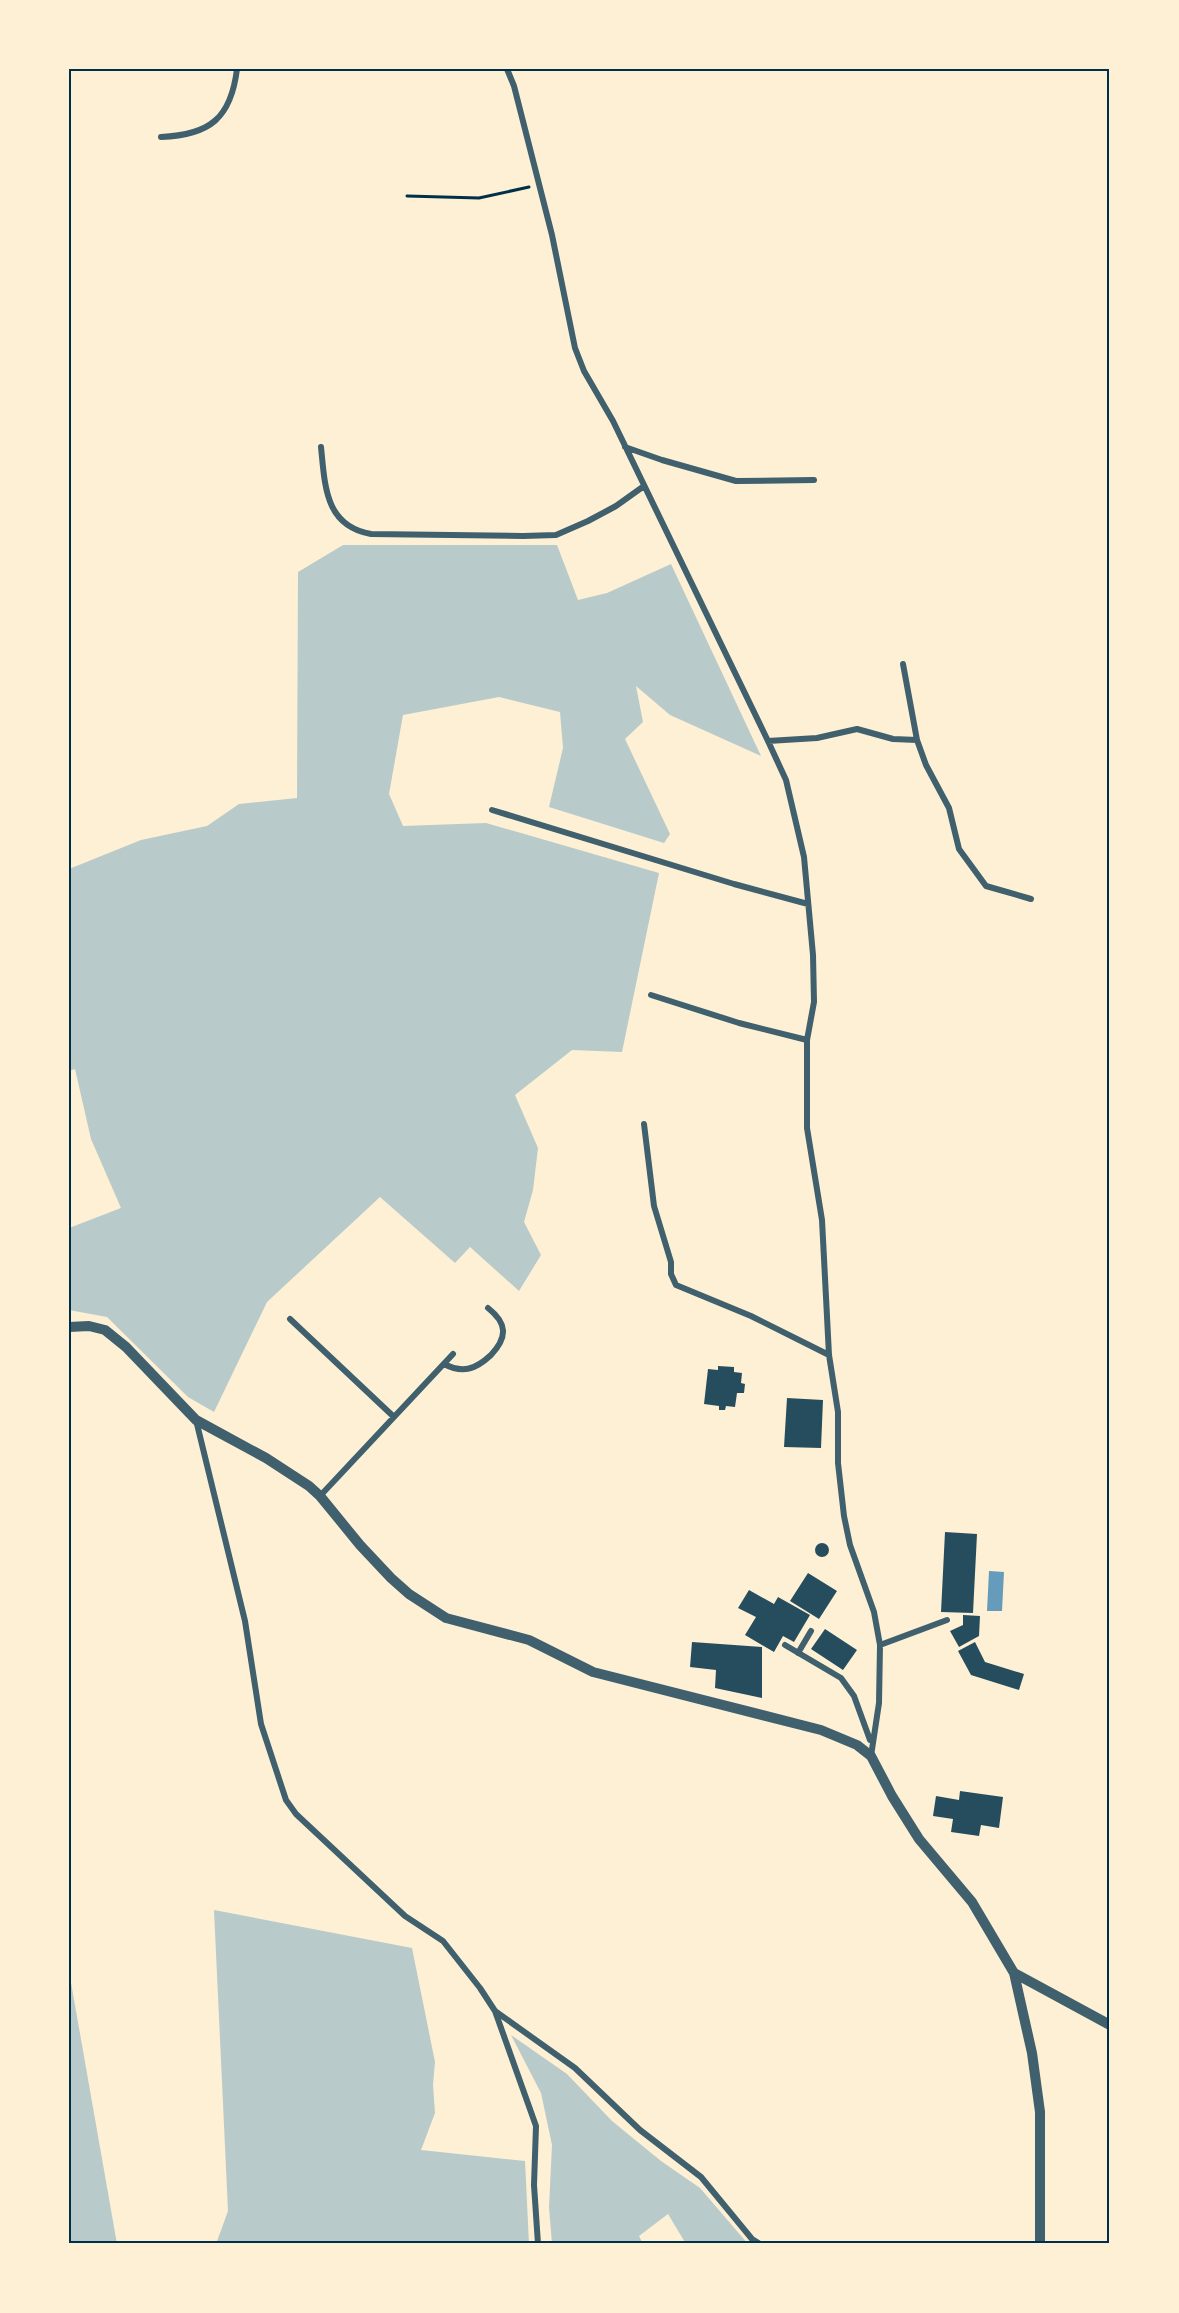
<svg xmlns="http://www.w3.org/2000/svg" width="1179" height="2313" viewBox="0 0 1179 2313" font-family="Poppins,sans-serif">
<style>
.green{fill:#b9caca}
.water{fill:#669bbc}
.building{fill:#264d5e}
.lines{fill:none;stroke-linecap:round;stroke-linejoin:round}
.path{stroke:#003049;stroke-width:3}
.minor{stroke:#3f606c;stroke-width:6}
.tertiary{stroke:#3f606c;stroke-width:10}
.neatline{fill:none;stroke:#003049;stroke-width:2}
</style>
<rect width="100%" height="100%" fill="#fdf0d5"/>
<!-- green -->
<path class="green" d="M343,545H557L578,600L607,593L671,564L761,756L670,715L636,686L643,722L625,739L670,834L664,843L549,807L563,748L560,712L499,697L403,715L389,794L403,826L486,823L659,873L622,1052L572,1050L515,1095L538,1148L533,1190L524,1222L541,1255L519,1291L470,1247L455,1263L380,1197L267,1302L214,1412L188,1397L107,1317L69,1310V1228L121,1208L91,1139L75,1069L69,1071V869L141,840L207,826L239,804L297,798L298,572Z
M214,1910L412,1948L435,2062L433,2085L435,2113L421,2150L525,2161L529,2244H216L228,2211Z
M69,1971L117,2244H69Z
M511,2035L567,2074L612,2121L661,2161L700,2188L748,2244H686L668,2214L639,2236L643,2244H552L549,2207L552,2145L541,2093Z"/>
<!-- water -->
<path class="water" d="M989,1571L1004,1572L1002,1611H987Z"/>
<!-- building -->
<path class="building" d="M718,1366L734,1367V1372L742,1373L741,1383L745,1384L744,1393H737L735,1407L726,1406L725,1410H719V1406L704,1404L708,1369L718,1370Z
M787,1398L823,1400L821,1448L784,1447Z
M945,1532L977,1534L973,1613L941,1612Z
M815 1550a7 7 0 1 1 14 0a7 7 0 1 1-14 0Z
M808,1573L837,1591L819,1619L790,1601Z
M749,1590L774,1604L778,1597L810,1615L794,1642L783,1636L774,1652L745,1635L756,1617L738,1608Z
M963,1615L980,1616L979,1636L959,1647L950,1631L963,1625Z
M825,1629L857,1650L843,1670L811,1649Z
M692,1642L762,1647V1698L715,1688L716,1670L690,1667Z
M975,1642L985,1662L1024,1674L1019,1690L971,1675L958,1651Z
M960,1791L1003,1797L999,1828L981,1825L979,1836L951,1832L953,1819L933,1816L936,1796L959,1800Z"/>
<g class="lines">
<!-- path -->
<path class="path" d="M407,196L479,198L529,187"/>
<!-- minor -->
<path class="minor" d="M507,69L514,86L552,235L575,348L584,371L613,421L768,741L786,780L804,857L813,955L814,1002L807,1040V1128L822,1220L829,1355L838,1412V1463L844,1516L850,1545L874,1612L880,1645L879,1703L871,1756
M161,137C210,135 231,118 237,69
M321,447C325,486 325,526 371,534L523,536L556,535L588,521L616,506L644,486
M625,447L662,460L736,481L814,480
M917,740L926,765L949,808L959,849L986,886L1031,899
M768,741L817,738L857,729L893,739L917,740L903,664
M492,810L734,884L808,904
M651,995L739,1023L807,1040
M644,1124L654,1206L671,1262V1274L676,1285L751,1316L829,1355
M290,1319L394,1417
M444,1364C463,1374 476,1369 491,1355C508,1337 507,1323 488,1308
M196,1420L245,1621L261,1724L286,1800L296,1814L405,1916L443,1941L480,1988L495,2011L575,2068L640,2130L701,2177L752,2239L760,2244
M320,1496L453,1354
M785,1645L841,1678L854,1696L870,1740
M880,1645L947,1620
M798,1653L811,1631
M495,2011L536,2126L534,2185L538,2244"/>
<!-- tertiary -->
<path class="tertiary" d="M69,1327L89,1326L105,1330L126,1347L196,1420L266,1458L309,1486L320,1496L360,1545L391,1578L409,1594L446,1618L529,1640L593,1672L821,1730L857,1745L871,1756L892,1796L919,1839L972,1902L1014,1973L1110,2025
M1014,1973L1032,2053L1040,2112V2244"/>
</g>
<!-- border -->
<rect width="1179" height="2313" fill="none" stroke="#fdf0d5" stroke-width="141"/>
<rect x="70" y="70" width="1038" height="2172" class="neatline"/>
</svg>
